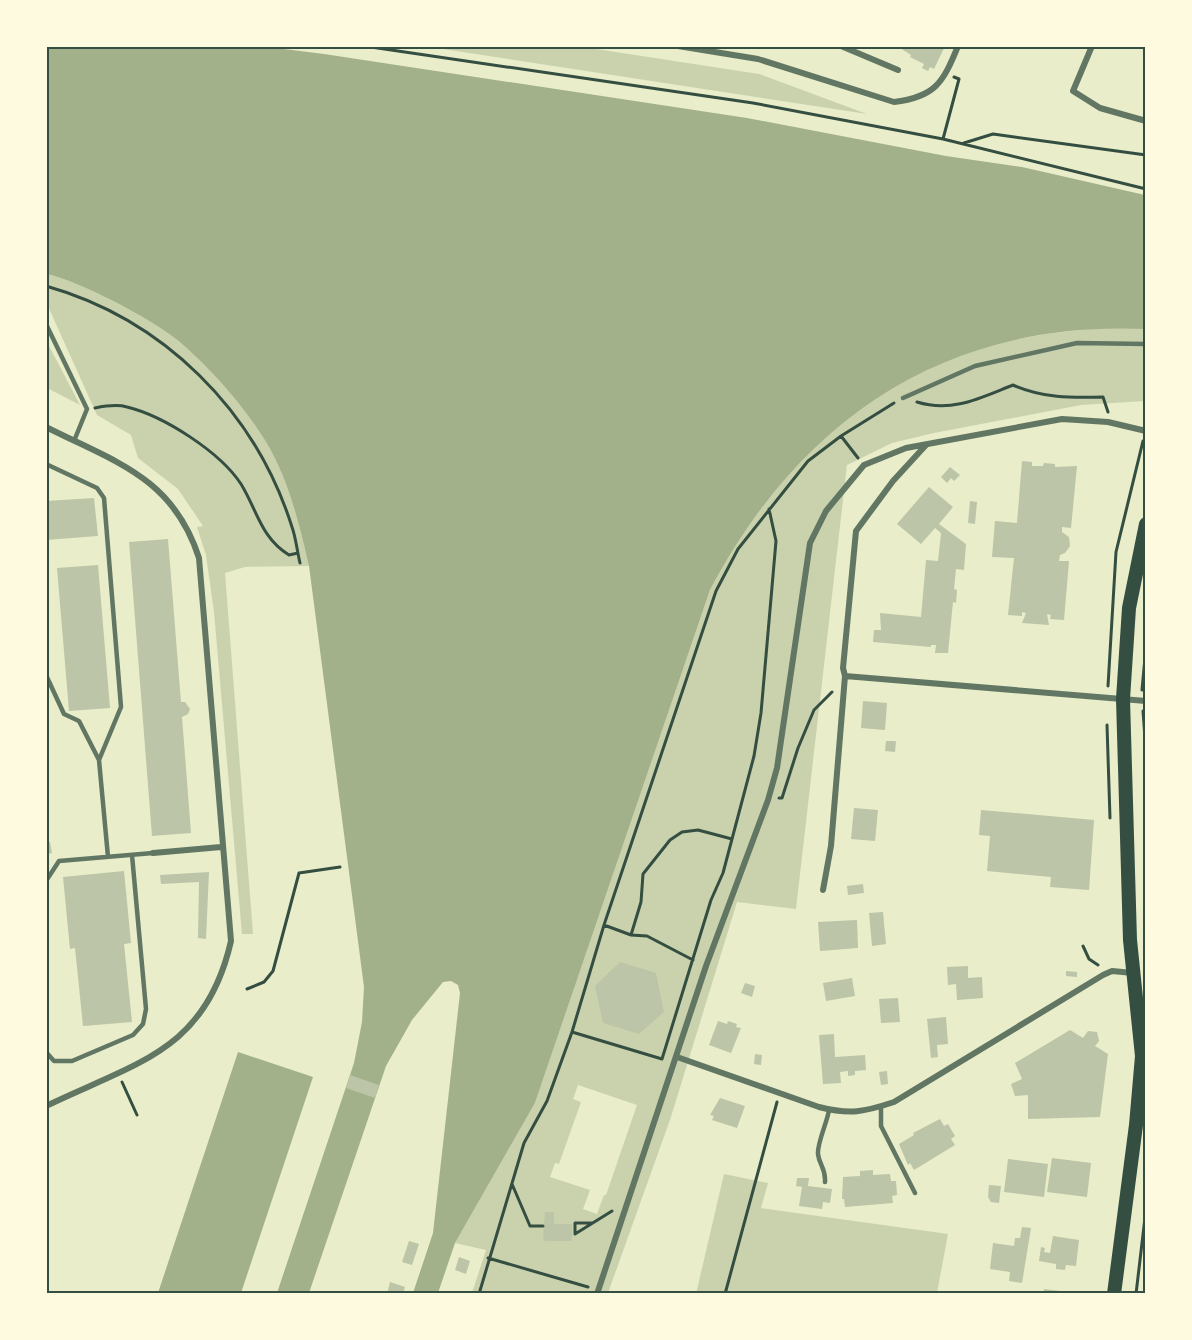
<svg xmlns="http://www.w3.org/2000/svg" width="1192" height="1340" viewBox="0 0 1192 1340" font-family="Arial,sans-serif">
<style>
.green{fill:#cad2ad;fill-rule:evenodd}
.water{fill:#a3b18a}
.building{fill:#bcc5a7}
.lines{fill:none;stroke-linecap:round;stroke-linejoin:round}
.path{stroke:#344e41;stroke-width:3}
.service{stroke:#617663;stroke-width:4.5}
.minor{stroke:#617663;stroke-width:6}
.primary{stroke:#344e41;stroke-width:14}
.neatline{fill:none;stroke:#344e41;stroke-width:2}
</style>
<rect width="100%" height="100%" fill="#e9edc9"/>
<!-- green -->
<path class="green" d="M430,47H583L759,74L867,114Z
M47,274C81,282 148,317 176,339C208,364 245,407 266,442C289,480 299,524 309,566L245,567L225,573L253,934H242L214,612L206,555L197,527L203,526L178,489L138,458L131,435L97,415L47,304Z
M1105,327L1145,329V401L1081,405L934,433L892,443L847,465L796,909L737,902L671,1117L608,1293H472L486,1250L455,1243L535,1103L710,590C766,479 850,397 967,353C1010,336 1060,333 1105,327ZM578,1085L637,1105L606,1195H604L597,1214L583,1209L590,1190L550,1177L555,1163L559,1164L581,1102L573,1099Z
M46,342H47L80,405L47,388Z
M724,1174L768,1183L761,1208L948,1234L937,1293L696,1294Z"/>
<!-- water -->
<path class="water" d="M260,46L324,54L747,118L946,156L1022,167L1145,195V329C948,320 800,418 710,590L535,1103L455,1243L438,1293H413L433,1233L460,993L458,985L451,981L443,982L412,1020L386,1066L309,1293H277L354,1063L362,1022L364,987L309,566C299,524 289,480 266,442C245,407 208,365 176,339C148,317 81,282 47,274L46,47Z
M238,1052L313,1077L241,1293H158Z"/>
<!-- building -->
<path class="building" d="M897,46H945L934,69L930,67L928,71L922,68L924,64L910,57L911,55Z
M1022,461L1032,462V466H1043L1044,463L1055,464V467L1077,466L1071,528L1062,527V532L1069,537L1070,546L1065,553L1060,555L1059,561H1069L1064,620L1050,619L1051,615L1047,614L1049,625L1022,623L1026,613L1022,612V616L1008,615L1014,558L992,557L995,521L1017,523Z
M950,467L960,475L954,481L951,478L947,483L941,477Z
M929,487L953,507L939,524L966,544L964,570L956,569L954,589L957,590L956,603L953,602L948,653H935L936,645H931V647L873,642L874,630H881L880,613L921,617L926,560L938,561L941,533L935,528L921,544L897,524Z
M94,498L98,536L46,540V501Z
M970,501L977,502L975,524L968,523Z
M168,539L181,702H185L190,709L188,714L182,717L191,833L152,836L129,542Z
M98,565L110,708L69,711L57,568Z
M863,701L887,703L885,730L861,728Z
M886,741H896L895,752L885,751Z
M854,808L878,810L875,841L851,839Z
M981,810L1094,820L1089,890L1050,887L1051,877L987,871L990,836L979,835Z
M46,842H50L52,853L46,854Z
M124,871L131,943L124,944L132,1022L83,1026L75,948L70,949L63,877Z
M209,872L206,939L198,938L199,882L161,884L160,875Z
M863,884L864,893L848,895L847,886Z
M883,912L886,944L872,946L869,913Z
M857,920L858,948L820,951L818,922Z
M620,962L656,973L664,1012L639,1034L603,1023L595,986Z
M968,966V978L982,977L983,998L957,1000L956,984L948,985L947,967Z
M1066,971L1077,972V977L1066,976Z
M852,978L855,996L826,1001L823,983Z
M745,983L755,986L752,997L741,993Z
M898,998L900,1022L881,1023L879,999Z
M946,1017L948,1044L937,1045L938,1057L931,1058L927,1019Z
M718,1021L727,1024L728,1021L737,1024L736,1027L741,1028L731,1053L709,1045Z
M1070,1030L1083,1038L1088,1031L1097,1032L1099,1041L1095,1046L1108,1054L1100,1117L1028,1119V1095L1015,1096L1011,1084L1022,1079L1015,1063Z
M834,1034L835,1057L865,1055L866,1070L855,1071V1075L848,1076V1071L840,1072L841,1083L823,1084L819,1035Z
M755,1054L762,1055L761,1065L754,1064Z
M887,1071L888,1084L881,1085L879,1072Z
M350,1075L379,1085L375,1098L346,1088Z
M720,1098L745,1106L737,1128L712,1120L714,1116L710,1115Z
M940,1119L944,1126L948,1124L955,1136L951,1139L955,1145L914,1170L910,1163L908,1165L899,1144L914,1135L913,1133Z
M1052,1158L1091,1163L1087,1197L1047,1192Z
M1008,1159L1048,1164L1044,1197L1004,1192Z
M873,1170V1175L890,1174L891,1181H896L897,1195L892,1196L893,1203L845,1207L844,1199H842L843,1177L860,1176V1171Z
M797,1178H809L808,1186L832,1189L830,1203L823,1202L822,1209L799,1206L802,1187L796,1186Z
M989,1185L1001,1186L999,1203L991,1202L988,1197Z
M545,1212H554V1224H572V1241H545L543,1239Z
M1022,1227L1031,1228L1022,1283L1009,1281L1010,1272L990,1269L993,1243L1014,1246L1015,1238H1020Z
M1053,1236L1079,1240L1076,1266L1066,1265L1065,1270L1056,1269V1264L1039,1261L1041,1247L1045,1248L1044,1252L1050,1253Z
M409,1241L419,1244L412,1265L402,1262Z
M459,1257L470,1261L466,1274L455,1270Z
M390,1282L405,1287L403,1294H387Z
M1044,1289L1068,1292V1294H1044Z"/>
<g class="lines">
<!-- path -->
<path class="path" d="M364,46L753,103L943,139L1146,189
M943,139L959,79L954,77
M964,143L993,134L1146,155
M46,286C163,319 255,410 292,527C296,538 297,551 300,563
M917,402C952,413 980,398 1013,385C1043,398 1070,398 1103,397L1108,412
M95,408C105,406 117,404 127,407C164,416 220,452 241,484C257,510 261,538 289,555L298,553
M841,436L858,458
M1108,686L1116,552L1143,441
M1142,690L1146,647
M1143,711L1146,752
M1107,725L1110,818
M779,798H782L798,748L814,710L832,692
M604,925L631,935L647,936L693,960
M631,935L641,902L643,874L670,840L682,832L698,830L732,839
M1083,946L1089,959L1098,965
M247,989L264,982L273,971L299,873L340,867
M572,1032L662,1059
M662,1059L711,900L723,873L754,756L761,713L776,541L769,509
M122,1082L137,1115
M512,1184L530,1226H543
M592,1223H575V1234L612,1211
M488,1258L588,1287
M479,1294L524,1143L547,1101L572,1032L604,925L716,591L738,549L808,461L841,436L894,403
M725,1294L777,1102
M1136,1294L1146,1209"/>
<!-- service -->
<path class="service" d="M46,324L87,409L74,441
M903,398L975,366L1077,343L1146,344
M46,464L97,488L104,498L121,707L99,760L108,857
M46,675L64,714L79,721L99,760
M46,881L59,861L153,853
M46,1052L54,1061H72L133,1035L143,1024L146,1009L132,855
M881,1106V1126L915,1193
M825,1182C826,1168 819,1165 818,1154C817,1143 827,1123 829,1110"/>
<!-- minor -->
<path class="minor" d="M678,46L758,59L894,102C935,97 943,83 958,46
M841,46L898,70
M1092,46L1073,91L1100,108L1146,121
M46,427C115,462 173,477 199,558L231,941C206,1051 137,1062 46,1106
M845,676L1146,701
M153,853L221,847
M823,890L831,846L845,676L843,668L856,531L893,481L926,445
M677,1057L819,1107C850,1115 864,1112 894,1102L1103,975L1112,971L1133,973
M597,1294L706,966L768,800L777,768L810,543L826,511L864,465L906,448L1062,419L1108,422L1146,431"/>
<!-- primary -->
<path class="primary" d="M1114,1294L1136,1125L1142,1056L1130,940L1123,699L1129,608L1146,524"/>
</g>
<!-- border -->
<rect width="1192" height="1340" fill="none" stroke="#fefae0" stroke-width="96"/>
<rect x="48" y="48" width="1096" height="1244" class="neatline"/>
</svg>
